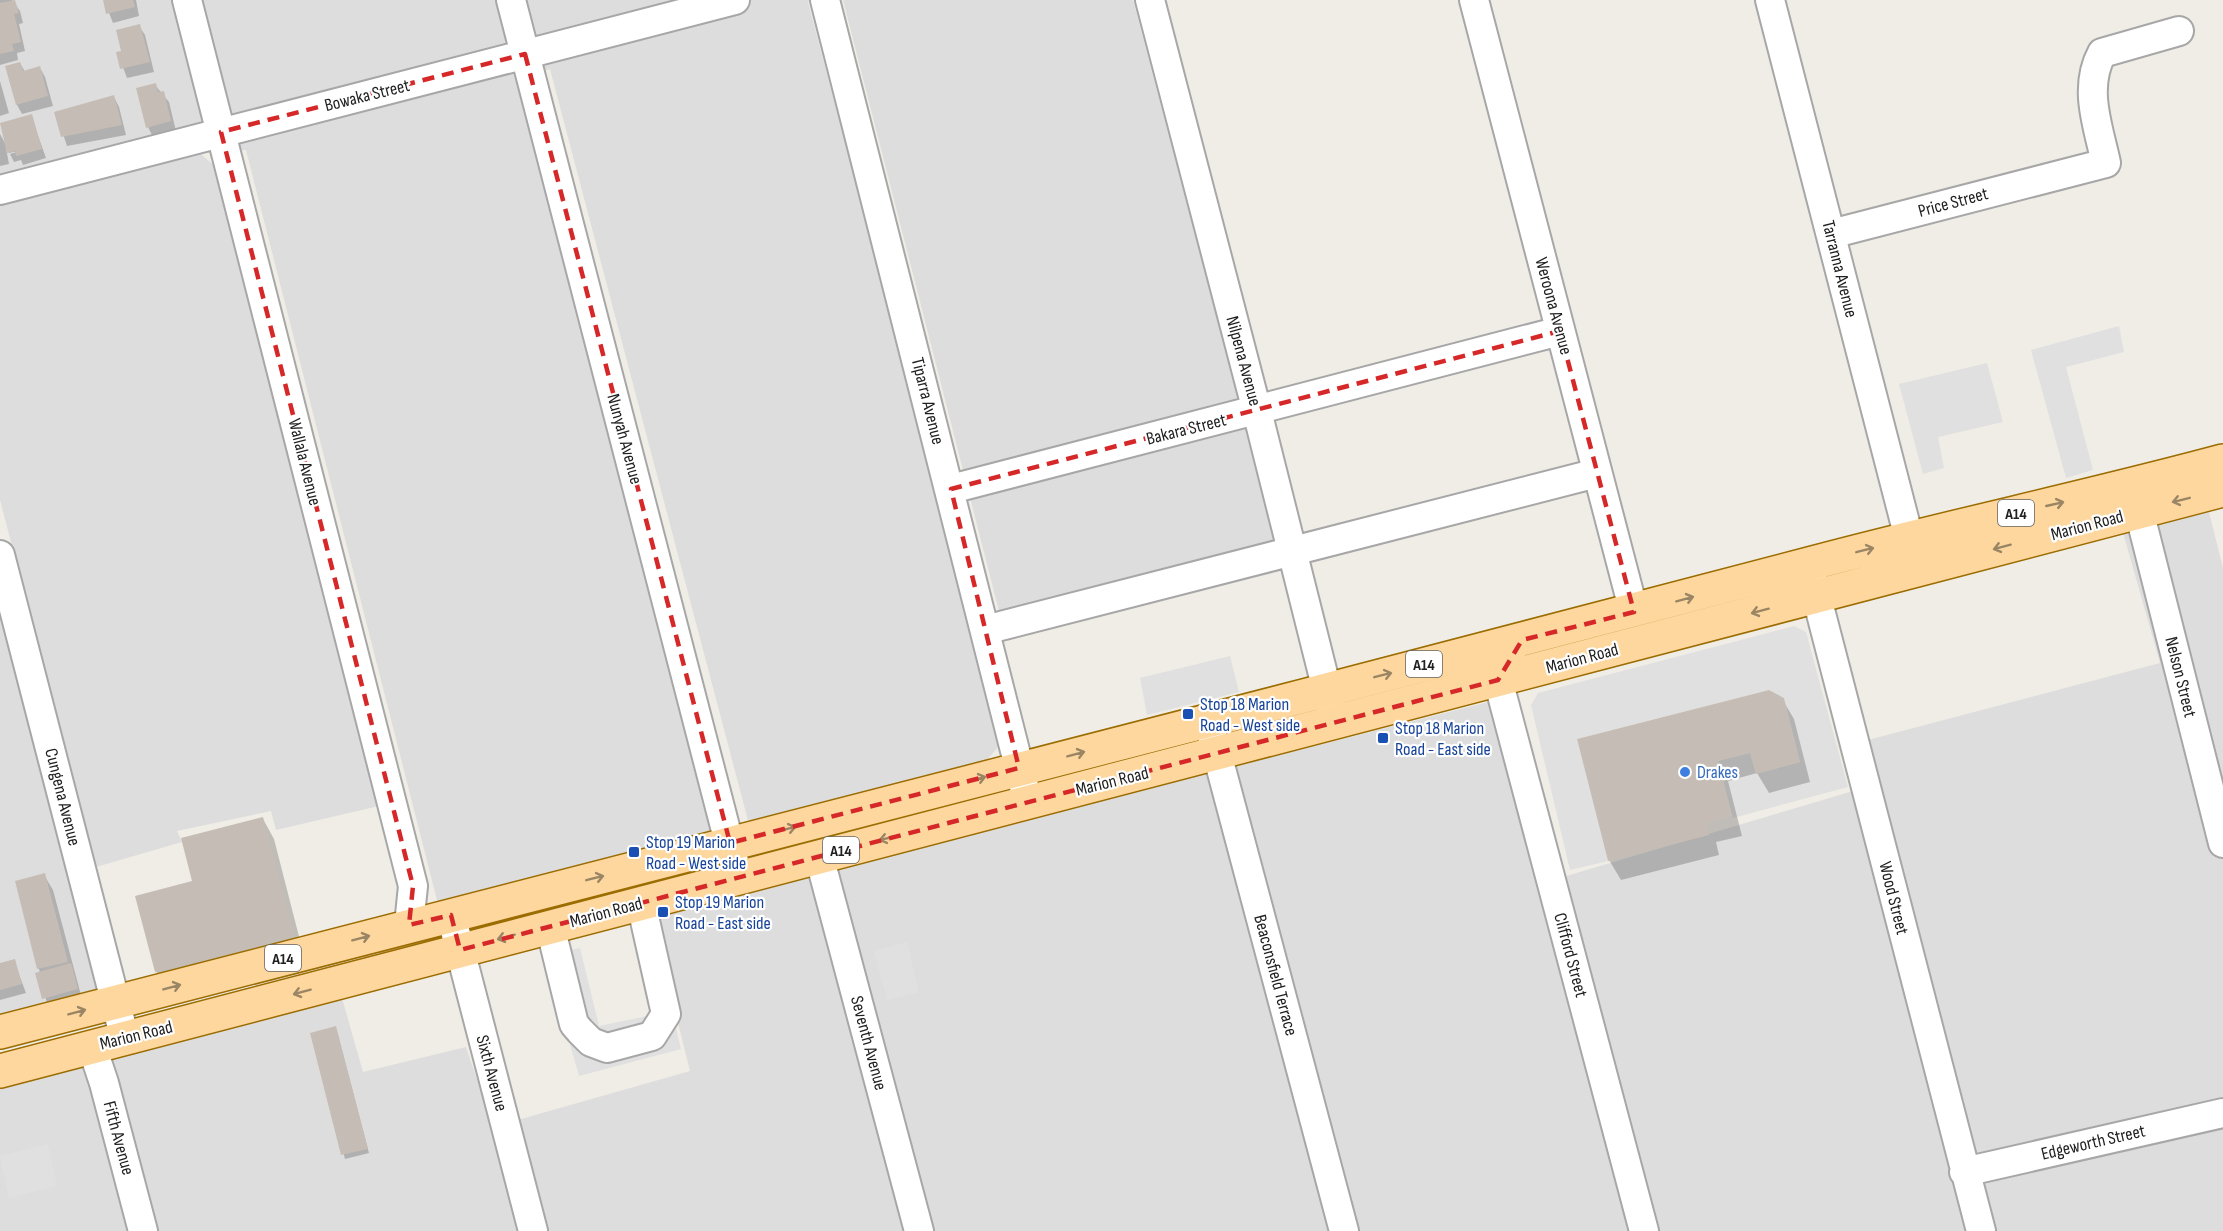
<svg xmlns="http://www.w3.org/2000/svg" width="2223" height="1231" viewBox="0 0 2223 1231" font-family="'Sofia Sans Condensed',sans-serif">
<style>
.residential{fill:#dedddd}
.parking{fill:#e0e0e0}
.shadow{fill:#0003}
.building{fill:#c5bdb5}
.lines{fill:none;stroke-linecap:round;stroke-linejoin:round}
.minor-casing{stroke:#a7a7a7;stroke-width:32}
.major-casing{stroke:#9b6c00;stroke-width:36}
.minor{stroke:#fff;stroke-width:28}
.major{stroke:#fdd79e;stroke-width:33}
.oneway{stroke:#9a8565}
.marked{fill:none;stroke:#d62828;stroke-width:4.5;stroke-dasharray:12 8;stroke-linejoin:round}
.transit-dot{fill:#1a4fb4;stroke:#fff;stroke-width:2}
.shop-dot{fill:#3f7fe0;stroke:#fff;stroke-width:2}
.labels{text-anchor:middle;stroke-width:4.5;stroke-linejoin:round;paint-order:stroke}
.shield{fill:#fff;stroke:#636363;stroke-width:1.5}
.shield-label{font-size:16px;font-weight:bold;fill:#202020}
.street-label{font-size:18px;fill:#202020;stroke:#fff}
.transit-label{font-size:18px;fill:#164399;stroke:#fff;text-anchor:start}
.shop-label{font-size:18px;fill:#366cbe;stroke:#fff;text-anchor:start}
</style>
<rect width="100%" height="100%" fill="#f0ede6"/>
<!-- residential -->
<path class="residential" d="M0,0H812L808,2L1003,741L982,766L750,828L550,69L516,80L715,835L438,904L246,150H196L216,167L383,805L276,830L271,811L177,831L182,842L96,867L0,500Z
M843,0H1133L1277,545L1001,619Z
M2208,508L2223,568V1231H0V1088L342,998L363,1072L466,1047L493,1127L690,1071L651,915L1512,696L1556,879L1860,789L1849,745L2160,663L2122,529Z
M0,601L101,995L0,1021Z"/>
<!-- parking -->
<path class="parking" d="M2119,326L2124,352L2066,367L2093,470L2066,478L2031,350Z
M1987,363L2003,422L1938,437L1944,468L1923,474L1899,384Z
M1794,626L1806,632L1848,787L1733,818L1718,761L1750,753L1756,774L1800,762L1784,698L1769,690L1577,739L1608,861L1570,870L1531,705L1538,693Z
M1230,656L1239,692L1147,715L1140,678Z
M907,942L919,992L887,1000L874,951Z
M580,948L599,1026L672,1011L681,1049L579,1076L545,956Z
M48,1144L57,1186L9,1198L0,1156Z"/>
<!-- shadow -->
<path class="shadow" d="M0,0H12L20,11L23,23L19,24L25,51L17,53L18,60L0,65Z
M104,0H136L139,16L113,23Z
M139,26L145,35L154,72L127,78L118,54L123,52Z
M20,63L25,72L40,68L45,77L53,106L22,114L17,105Z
M0,81L9,113L0,116Z
M155,85L169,102L176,131L153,137L148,127Z
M114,97L119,107L126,135L67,146L56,113Z
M31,116L46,158L23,165L21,160L14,162L10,154L23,150L9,153L6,148L9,164L0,166V134L5,143Z
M1782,699L1794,719L1810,782L1769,793L1757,773L1728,781L1742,836L1716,842L1719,855L1621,880L1609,860Z
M263,819L274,839L304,956L167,991L156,971L194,882Z
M44,875L53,890L82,999L49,1008L37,974L40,973L16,882Z
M14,961L26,993L0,1000V965Z
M336,1028L369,1153L345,1159L311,1034Z"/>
<!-- building -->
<path class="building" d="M15,0L19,13L14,14L21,42L12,44L14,51L0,54V3Z
M103,0H133L135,7L106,14Z
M140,24L150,62L120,69L116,52L121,51L116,30Z
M20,62L23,71L40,66L48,96L16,105L5,66Z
M156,83L158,92L164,91L171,121L146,128L136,88Z
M114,95L122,125L61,137L54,112Z
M32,114L42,149L16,156L15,151L7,153L0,123Z
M1769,690L1784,698L1800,762L1756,774L1750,753L1718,761L1732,816L1706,823L1709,835L1608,861L1577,739Z
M263,817L294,936L225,958L155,972L135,896L192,881L181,838Z
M45,873L68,962L37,969L15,881Z
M15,959L22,984L0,990V963Z
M71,963L78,989L42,999L35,973Z
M336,1026L368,1149L341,1155L310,1033Z"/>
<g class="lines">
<!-- minor casing -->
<g class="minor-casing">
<path id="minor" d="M187,0L413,886L409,925
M511,0L738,877
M825,0L1028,802
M1150,0L1257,411L1332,710
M1474,0L1634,612
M1770,0L1909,538
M0,190L735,0
M1831,234L2106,163C2098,126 2083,88 2102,53L2179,31
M951,489L1560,331
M2139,511L2223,843
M0,555L125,1039
M1811,575L1981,1231
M985,630L1597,473
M1498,680L1644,1231
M1211,731L1344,1231
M819,856L919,1231
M451,915L533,1231
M550,926L574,1024L580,1031L591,1042L607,1048L652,1036L666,1014L641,903
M92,1047L104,1083L143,1231
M1964,1172L2223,1113"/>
</g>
<!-- major casing -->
<g class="major-casing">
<path id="major" d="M0,1032C602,873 1207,724 1809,564C1947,527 2086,498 2223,461
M0,1071L2223,490"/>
</g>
<!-- minor -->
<use href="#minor" class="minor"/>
<!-- major -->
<use href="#major" class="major"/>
</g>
<!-- one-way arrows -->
<defs><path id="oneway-shaft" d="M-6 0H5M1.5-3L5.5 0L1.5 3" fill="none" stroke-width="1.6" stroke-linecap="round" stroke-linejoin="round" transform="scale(1.5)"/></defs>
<g class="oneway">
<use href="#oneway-shaft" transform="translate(2181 500) rotate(166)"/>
<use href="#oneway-shaft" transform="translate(2055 504) rotate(-13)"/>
<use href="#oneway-shaft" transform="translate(2002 547) rotate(165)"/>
<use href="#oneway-shaft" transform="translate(1865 550) rotate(-14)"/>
<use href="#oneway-shaft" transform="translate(1685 599) rotate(-15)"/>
<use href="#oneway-shaft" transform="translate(1760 611) rotate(165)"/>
<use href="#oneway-shaft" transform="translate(1383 675) rotate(-14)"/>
<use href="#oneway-shaft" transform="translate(1076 754) rotate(-15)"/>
<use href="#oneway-shaft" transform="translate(977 779) rotate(-15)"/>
<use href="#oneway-shaft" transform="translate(787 829) rotate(-14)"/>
<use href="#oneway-shaft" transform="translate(888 838) rotate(166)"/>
<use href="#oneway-shaft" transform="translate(595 878) rotate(-14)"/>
<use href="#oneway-shaft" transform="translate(506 937) rotate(165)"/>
<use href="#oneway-shaft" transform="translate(361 938) rotate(-15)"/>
<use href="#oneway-shaft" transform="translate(172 987) rotate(-15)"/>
<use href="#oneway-shaft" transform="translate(302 992) rotate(165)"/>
<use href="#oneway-shaft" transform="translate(77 1012) rotate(-15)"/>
</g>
<!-- marked area -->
<path class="marked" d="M525,54L730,843L1019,768L951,489L1560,331L1634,612L1522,640L1498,680L460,950L451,915L409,925L413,886L221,132Z"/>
<!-- markers -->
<g class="transit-dot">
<rect x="1182" y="708" width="12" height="12" rx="3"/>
<rect x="1377" y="732" width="12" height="12" rx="3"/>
<rect x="628" y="846" width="12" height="12" rx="3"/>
<rect x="657" y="906" width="12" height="12" rx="3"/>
</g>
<circle class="shop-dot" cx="1685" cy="772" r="6"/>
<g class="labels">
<!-- shield labels -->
<g class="shield">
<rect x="1998" y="500" width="36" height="26" rx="4.5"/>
<rect x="1406" y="651" width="36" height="26" rx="4.5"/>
<rect x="823" y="837" width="36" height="26" rx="4.5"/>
<rect x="265" y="945" width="36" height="26" rx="4.5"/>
</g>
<g class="shield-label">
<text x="2016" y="519">A14</text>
<text x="1424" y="670">A14</text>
<text x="841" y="856">A14</text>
<text x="283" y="964">A14</text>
</g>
<!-- street labels -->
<g class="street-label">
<text transform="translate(367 95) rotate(-14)" y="6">Bowaka Street</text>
<text transform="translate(1953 202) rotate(-15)" y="6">Price Street</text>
<text transform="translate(1840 269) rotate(76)" y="6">Tarranna Avenue</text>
<text transform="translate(1554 306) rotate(75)" y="6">Weroona Avenue</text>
<text transform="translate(1244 361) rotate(75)" y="6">Nilpena Avenue</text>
<text transform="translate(928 401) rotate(76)" y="6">Tiparra Avenue</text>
<text transform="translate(1186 429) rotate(-14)" y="6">Bakara Street</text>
<text transform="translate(625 439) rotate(75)" y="6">Nunyah Avenue</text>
<text transform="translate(305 462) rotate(76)" y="6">Wallala Avenue</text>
<text transform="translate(2087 525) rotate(-15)" y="6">Marion Road</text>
<text transform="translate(1582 658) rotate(-15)" y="6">Marion Road</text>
<text transform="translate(2181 677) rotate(76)" y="6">Nelson Street</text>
<text transform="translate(1112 781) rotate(-14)" y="6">Marion Road</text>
<text transform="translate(63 797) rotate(76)" y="6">Cungena Avenue</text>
<text transform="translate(1894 898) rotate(76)" y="6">Wood Street</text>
<text transform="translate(606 912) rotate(-15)" y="6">Marion Road</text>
<text transform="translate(1571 955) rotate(75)" y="6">Clifford Street</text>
<text transform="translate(1276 975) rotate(75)" y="6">Beaconsfield Terrace</text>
<text transform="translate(136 1035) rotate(-14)" y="6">Marion Road</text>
<text transform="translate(869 1043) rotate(75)" y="6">Seventh Avenue</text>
<text transform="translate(492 1073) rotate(75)" y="6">Sixth Avenue</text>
<text transform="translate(119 1138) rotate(75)" y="6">Fifth Avenue</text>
<text transform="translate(2093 1142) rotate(-13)" y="6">Edgeworth Street</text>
</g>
<!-- transit labels -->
<g class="transit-label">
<text x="1200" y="710">Stop 18 Marion<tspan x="1200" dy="21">Road - West side</tspan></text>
<text x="1395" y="734">Stop 18 Marion<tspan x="1395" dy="21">Road - East side</tspan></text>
<text x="646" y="848">Stop 19 Marion<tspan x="646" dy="21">Road - West side</tspan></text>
<text x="675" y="908">Stop 19 Marion<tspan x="675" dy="21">Road - East side</tspan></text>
</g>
<!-- shop labels -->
<g class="shop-label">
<text x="1697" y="778">Drakes</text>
</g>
</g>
</svg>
